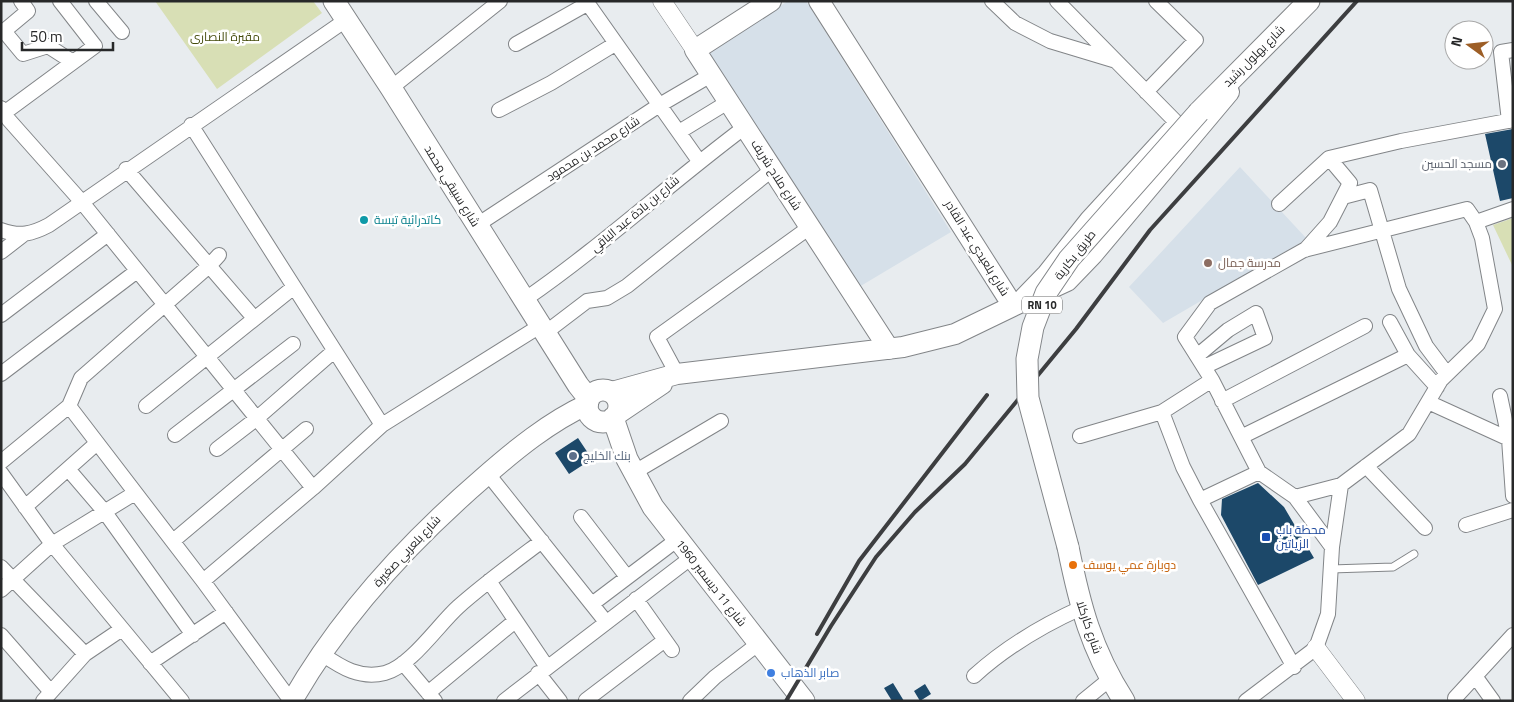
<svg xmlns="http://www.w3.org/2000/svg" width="1514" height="702" viewBox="0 0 1514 702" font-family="'Titillium Web',Cairo,sans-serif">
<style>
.built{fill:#d6e0e9}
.green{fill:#d8dfb5}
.building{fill:#1c4869}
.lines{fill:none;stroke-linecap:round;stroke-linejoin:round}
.service-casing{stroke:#828588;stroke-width:9}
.minor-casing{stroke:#828588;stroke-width:16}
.tertiary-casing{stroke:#828588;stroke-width:19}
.secondary-casing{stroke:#828588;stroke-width:22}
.primary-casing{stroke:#828588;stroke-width:23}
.service{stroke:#fff;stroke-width:7}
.minor{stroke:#fff;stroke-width:14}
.tertiary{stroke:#fff;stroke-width:18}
.secondary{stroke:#fff;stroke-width:20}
.primary{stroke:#fff;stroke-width:21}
.rail{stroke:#3d3e40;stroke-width:4}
.primary-bridge-casing{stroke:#828588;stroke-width:23;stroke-linecap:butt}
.primary-bridge{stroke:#fff;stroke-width:21}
.worship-dot{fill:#6b7280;stroke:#fff;stroke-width:2}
.culture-dot{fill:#0f9aa8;stroke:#fff;stroke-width:2}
.education-dot{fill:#8d6e63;stroke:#fff;stroke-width:2}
.service-dot{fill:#5c6f8a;stroke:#fff;stroke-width:2}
.transit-dot{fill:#1a4fb4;stroke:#fff;stroke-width:2}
.food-dot{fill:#e8710a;stroke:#fff;stroke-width:2}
.shop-dot{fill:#3f7fe0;stroke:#fff;stroke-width:2}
.labels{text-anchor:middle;stroke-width:5;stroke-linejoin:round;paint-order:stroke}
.shield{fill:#fff;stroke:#686869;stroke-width:1}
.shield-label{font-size:11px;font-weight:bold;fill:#272829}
.park-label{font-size:12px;fill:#454c0c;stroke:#fff}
.street-label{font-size:12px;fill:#272829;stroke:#fff}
.worship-label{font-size:12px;fill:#5b616d;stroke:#fff;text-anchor:end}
.culture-label{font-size:12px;fill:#0d838f;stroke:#fff;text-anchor:start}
.education-label{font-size:12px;fill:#785e54;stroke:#fff;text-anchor:start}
.service-label{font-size:12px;fill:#4e5e75;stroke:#fff;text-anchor:start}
.transit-label{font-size:12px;fill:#164399;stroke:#fff;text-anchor:start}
.food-label{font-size:12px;fill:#c56008;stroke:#fff;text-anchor:start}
.shop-label{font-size:12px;fill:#366cbe;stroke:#fff;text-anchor:start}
</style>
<rect width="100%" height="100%" fill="#e8ecef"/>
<!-- built -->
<path class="built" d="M788,1H806L951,232L859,287L707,54Z
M1240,167L1307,239L1163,323L1129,287Z"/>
<!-- green -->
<path class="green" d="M155,1H313L322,13L217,89Z
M1513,218V267L1493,225Z"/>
<!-- building -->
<path class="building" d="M1513,129V198L1500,201L1485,134Z
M578,438L592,459L569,474L555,453Z
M1258,483L1284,507L1314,558L1258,585L1221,515L1222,499Z
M893,683L904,701H892L884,688Z
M925,684L931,694L920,701L914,691Z"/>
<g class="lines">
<!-- service casing -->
<g class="service-casing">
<path id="service" d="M1331,569L1393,567L1414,554"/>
</g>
<!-- minor casing -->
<g class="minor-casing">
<path id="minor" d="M21,1L28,11L4,31L23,54L48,46L73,62
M96,1L122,32
M586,1L699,161
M992,1L1015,23L1050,41L1113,60
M516,44L587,4
M391,88L500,1
M1146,92L1196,40L1156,1
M1,108L9,120L81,201L313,488
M499,110L551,83L615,44
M4,113L95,46L60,1
M1509,121L1501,52L1513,50
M191,125L382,425
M679,132L728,102
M1329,158L1401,141L1513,120
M126,169L254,318
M1343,197L1370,190L1399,289L1426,346L1447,374
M1279,204L1329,158L1350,183L1330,222L1305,250
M477,225L658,106L711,75
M1,230C20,237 32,234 49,225L346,20
M1,252L23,235
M524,300C601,247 670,183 745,127
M1017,301L1045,272L1087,219L1176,122L1057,1
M1,315L108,234
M1390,322L1408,355
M545,333L587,301L607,298L627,286L773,169
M1197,356L1228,330L1256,313L1265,338L1204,367
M1,374L137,271
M677,374L657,337L810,227
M1500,396L1509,439L1513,496
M1222,401L1365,326
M1428,402L1509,439L1513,437
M69,406L203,581L291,701
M146,406L294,287
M175,435L293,344
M1080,436L1162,412
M1241,437L1408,355L1437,387
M217,449L256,419L334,351
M1,462L69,406L81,378L209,266L219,255
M1366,466L1425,528
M68,469L104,511L193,635
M1259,472L1212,380L1185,337L1210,303L1304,250L1467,209L1476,222
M1,473L52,544L182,701
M633,473L721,421
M488,474L606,622
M1295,497L1341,485
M1200,500L1183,467L1162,412L1212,380
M25,507L97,443
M581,517L627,577
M1466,525L1513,510
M173,541L306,429
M1,567L85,654
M203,581L313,488L382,425L540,326
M489,581L547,667
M1,590L52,544L135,493
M636,599L672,650
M592,604L678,539
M1,635L51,692
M322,654C342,668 360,679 385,673C410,667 439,624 458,607C485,583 514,562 542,541
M150,663L226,612
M403,663L435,701
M1294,667L1200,500L1259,472L1295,497L1332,547
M538,673L560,701
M974,676C1006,647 1041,626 1081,608
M1475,676L1493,701
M428,693L515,621
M1455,698L1513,635
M586,700L665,640
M43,701L85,654L122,629
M504,701L692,557
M690,701L715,677L758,644
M1083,701L1110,679
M1246,701L1316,648L1328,614L1332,547L1341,485L1409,434L1441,380L1478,344L1495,309L1482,238L1476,222L1513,209"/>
</g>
<!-- tertiary casing -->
<g class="tertiary-casing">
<path id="tertiary" d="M662,1L695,50
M1316,648L1356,701"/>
</g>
<!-- secondary casing -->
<g class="secondary-casing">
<path id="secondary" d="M771,1L695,50L889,349
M1013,306L1067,281L1093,254L1229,92
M612,392L677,374L903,347L955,334L1013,306L819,1
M616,415L662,384
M292,701C341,615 409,542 483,478C515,450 549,422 588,404"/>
</g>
<!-- primary casing -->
<g class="primary-casing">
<path id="primary" d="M334,1L391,88L578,385L589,399
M1199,112L1309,1
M587 406a16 16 0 1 1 32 0a16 16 0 1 1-32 0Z
M613,418L627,459L653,507L804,701
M1068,547C1080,606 1091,649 1124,701"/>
</g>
<!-- service -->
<use href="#service" class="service"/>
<!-- minor -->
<use href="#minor" class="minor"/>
<!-- tertiary -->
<use href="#tertiary" class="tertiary"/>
<!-- secondary -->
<use href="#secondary" class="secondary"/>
<!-- primary -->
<use href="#primary" class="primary"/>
<!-- rail -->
<path class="rail" d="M817,634L859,561L987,395
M786,701L831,626L876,557L915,512L965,464L1076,329L1150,230L1357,1"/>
<!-- primary-bridge casing -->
<g class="primary-bridge-casing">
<path id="primary-bridge" d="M1068,547L1028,398L1027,359L1033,327L1046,293L1069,259L1199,112"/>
</g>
<!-- primary-bridge -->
<use href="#primary-bridge" class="primary-bridge"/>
</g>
<!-- markers -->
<circle class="worship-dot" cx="1502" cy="164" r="5"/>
<circle class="culture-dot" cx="364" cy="220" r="5"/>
<circle class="education-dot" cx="1208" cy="263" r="5"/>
<circle class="service-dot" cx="573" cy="456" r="5"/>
<rect class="transit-dot" x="1261" y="532" width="10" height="10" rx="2.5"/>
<circle class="food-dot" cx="1073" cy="565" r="5"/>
<circle class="shop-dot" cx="771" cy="673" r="5"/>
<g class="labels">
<!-- shield labels -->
<rect class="shield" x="1022" y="296.5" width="40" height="17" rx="4"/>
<g class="shield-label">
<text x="1042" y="309">RN 10</text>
</g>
<!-- park labels -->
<g class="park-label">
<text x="225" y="41">مقبرة النصارى</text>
</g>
<!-- street labels -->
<g class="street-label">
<text transform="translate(1254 56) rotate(-45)" y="4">شارع بهلول رشيد</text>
<text transform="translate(593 149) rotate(-33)" y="4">شارع محمد بن محمود</text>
<text transform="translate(776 175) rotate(57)" y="4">شارع ملاح شريف</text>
<text transform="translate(452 186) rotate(58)" y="4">شارع سبيقي محمد</text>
<text transform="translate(635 214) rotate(-40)" y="4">شارع بن بادة عبد الباقي</text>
<text transform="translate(977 248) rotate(58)" y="4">شارع بلعيدي عبد القادر</text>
<text transform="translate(1075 255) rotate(-52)" y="4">طريق بكارية</text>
<text transform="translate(407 551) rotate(-47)" y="4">شارع بلعربي صغيرة</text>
<text transform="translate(711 583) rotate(52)" y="4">شارع 11 ديسمبر 1960</text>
<text transform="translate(1089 627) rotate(71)" y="4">شارع كاركلا</text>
</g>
<!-- worship labels -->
<g class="worship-label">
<text x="1492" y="168">مسجد الحسين</text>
</g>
<!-- culture labels -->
<g class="culture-label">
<text x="374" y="224">كاتدرائية تبسة</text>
</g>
<!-- education labels -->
<g class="education-label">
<text x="1218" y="267">مدرسة جمال</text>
</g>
<!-- service labels -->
<g class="service-label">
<text x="583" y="460">بنك الخليج</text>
</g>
<!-- transit labels -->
<g class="transit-label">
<text x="1276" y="534">محطة باب<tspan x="1276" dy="14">الزياتين</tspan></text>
</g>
<!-- food labels -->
<g class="food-label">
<text x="1083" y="569">دوبارة عمي يوسف</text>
</g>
<!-- shop labels -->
<g class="shop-label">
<text x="781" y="677">صابر الذهاب</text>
</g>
</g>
<!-- border -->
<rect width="1514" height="702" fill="none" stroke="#272829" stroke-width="5"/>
<!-- north arrow -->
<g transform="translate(1469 45) rotate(285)"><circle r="24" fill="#ffffff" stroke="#a9a9a9"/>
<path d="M0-4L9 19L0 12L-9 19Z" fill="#9d5e26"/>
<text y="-8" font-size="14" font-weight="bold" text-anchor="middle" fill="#272829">N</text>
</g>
<!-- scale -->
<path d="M22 42v8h91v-8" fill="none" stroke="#272829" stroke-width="2.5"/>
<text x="30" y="42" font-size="15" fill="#272829" stroke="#ffffff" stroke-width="4" paint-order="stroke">50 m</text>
</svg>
